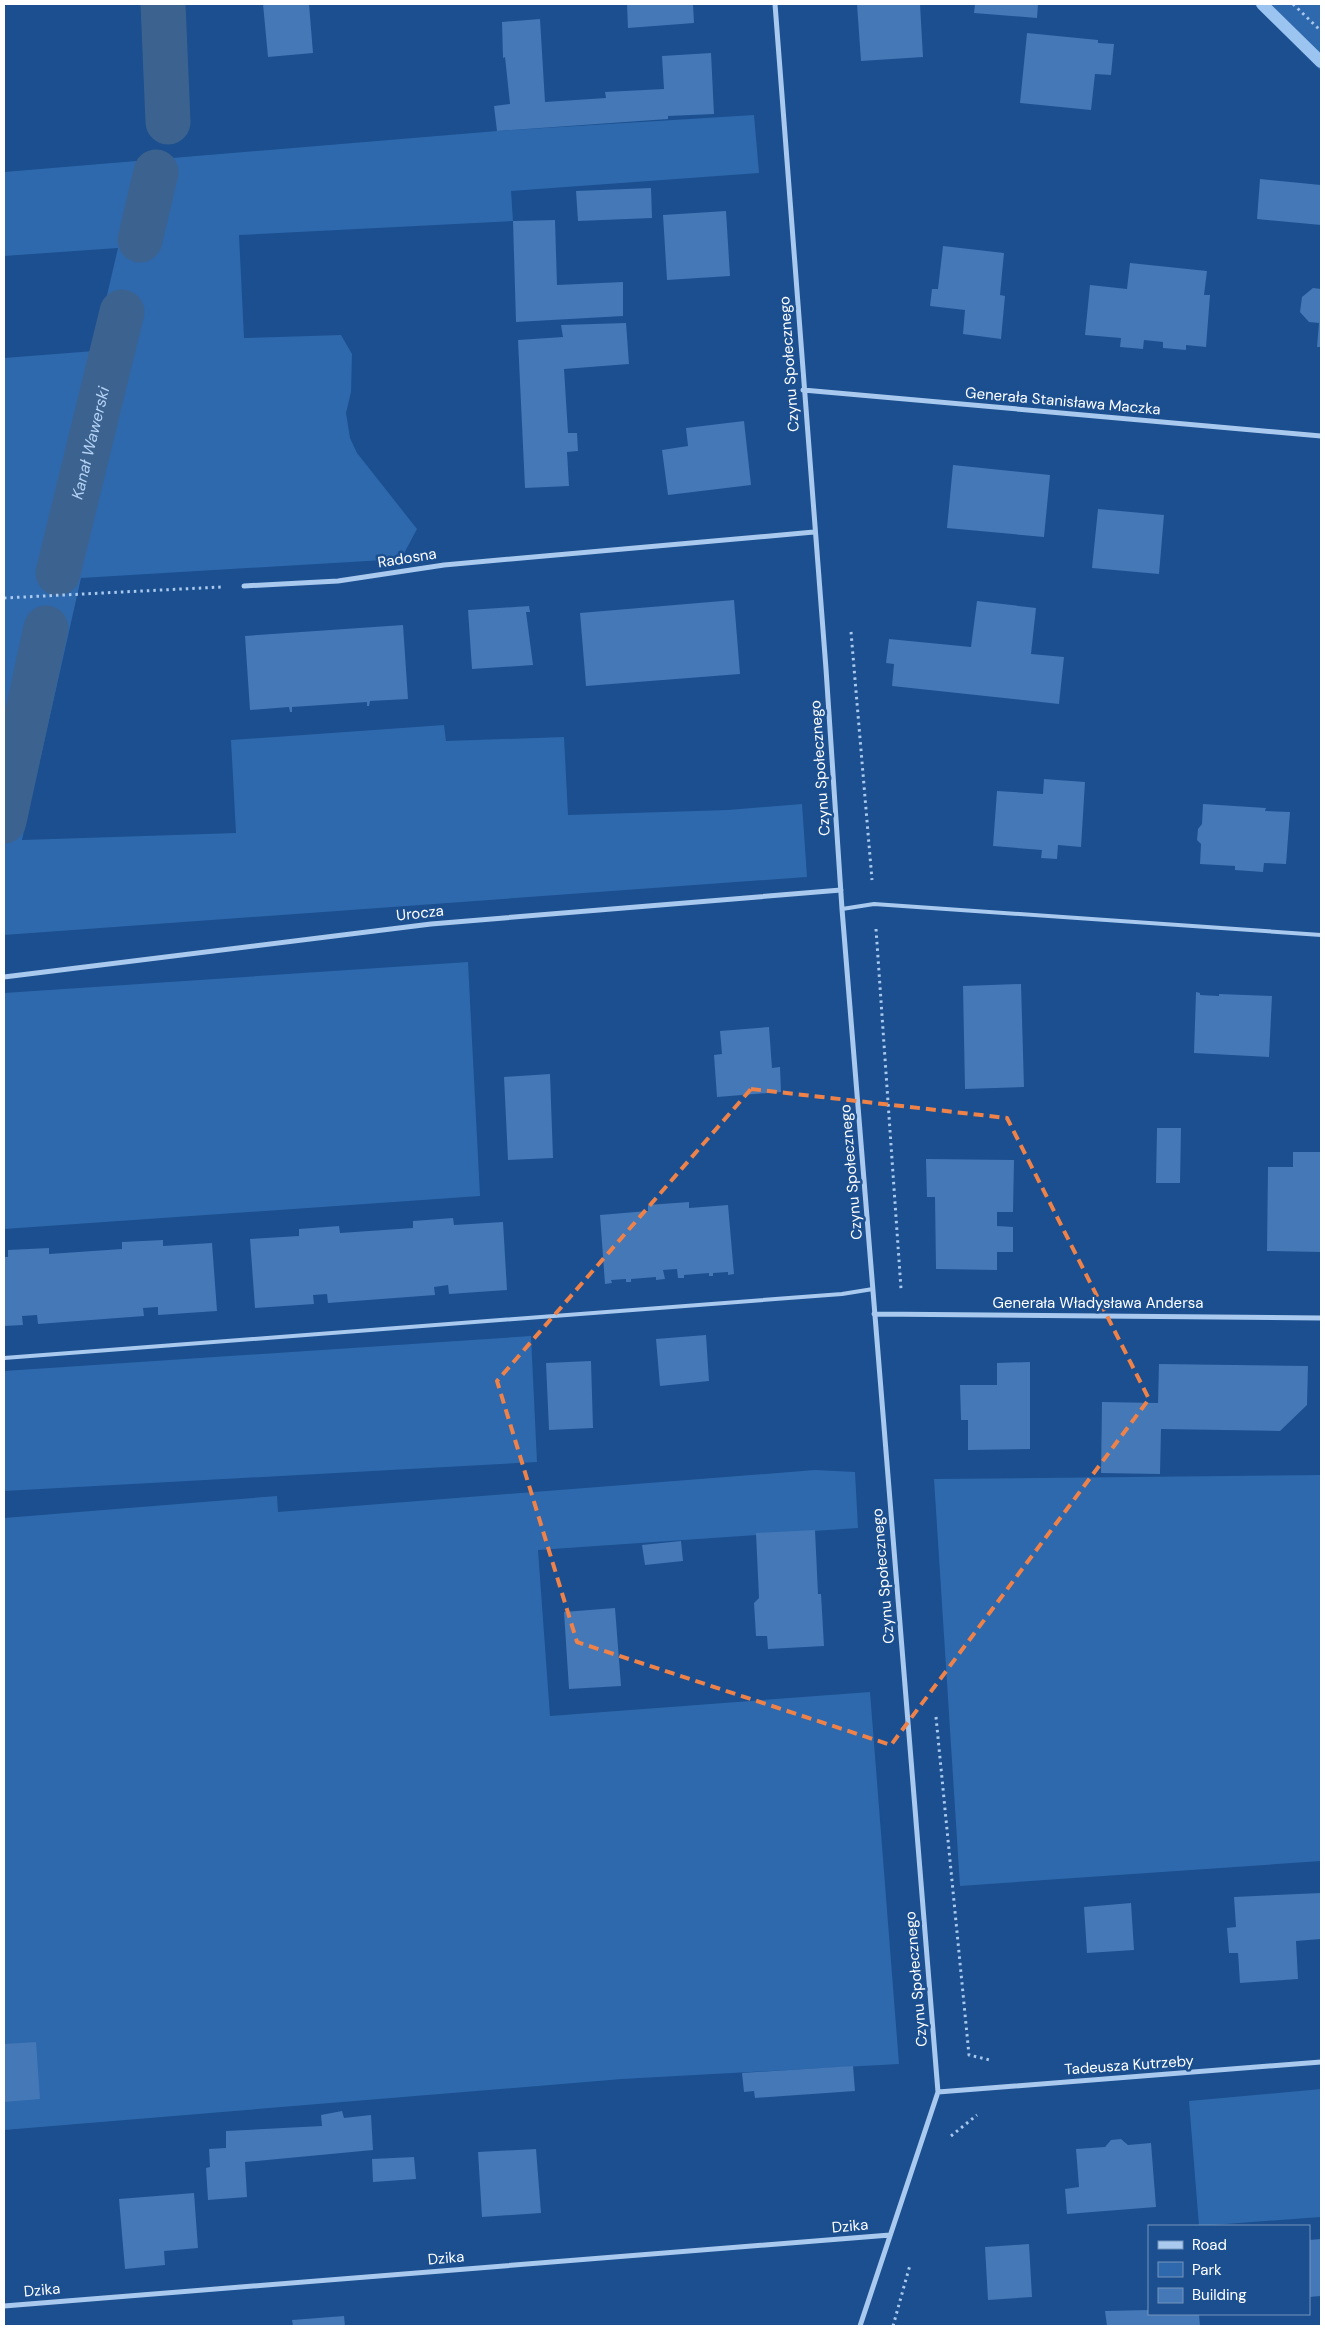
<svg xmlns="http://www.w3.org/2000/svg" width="1325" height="2330" viewBox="0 0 1325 2330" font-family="'DM Sans',sans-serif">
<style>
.green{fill:#2e69ad}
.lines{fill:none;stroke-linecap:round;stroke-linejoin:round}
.stream{stroke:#9cc4f0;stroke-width:12}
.canal{stroke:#3c6290;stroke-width:45}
.building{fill:#4478b7}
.path{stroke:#a9c9ee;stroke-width:3;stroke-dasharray:2.5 4;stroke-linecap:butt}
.lane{stroke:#a9c9ee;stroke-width:4}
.street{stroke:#a9c9ee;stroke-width:5}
.marked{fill:none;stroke:#ee8249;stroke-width:4;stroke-dasharray:10 6;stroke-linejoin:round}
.labels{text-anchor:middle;stroke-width:5;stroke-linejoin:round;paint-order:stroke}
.street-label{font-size:15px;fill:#fff;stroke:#1b4f8f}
.water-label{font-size:16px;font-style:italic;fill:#b5d3f5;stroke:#1b4f8f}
</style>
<rect width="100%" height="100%" fill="#1b4f8f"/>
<!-- green -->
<path class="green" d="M1254,4H1321V71Z
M754,115L759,173L511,191L513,221L239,235L244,338L341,335L352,354L351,392L346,413L350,438L357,453L417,529L401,559L81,578L22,840L236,833L231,740L444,725L446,741L564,737L568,815L728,810L802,804L807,877L4,935V358L94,351L118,248L4,256V172L497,131Z
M468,962L480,1196L4,1229V993Z
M531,1336L537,1462L4,1491V1371Z
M815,1470L855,1472L858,1528L538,1550L550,1716L870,1692L899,2064L622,2079L4,2130V1518L277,1496L278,1512Z
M1321,1475V1861L960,1886L934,1479Z
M1321,2089V2217L1199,2226L1189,2101Z"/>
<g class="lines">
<!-- stream -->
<path class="stream" d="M1262,4L1321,62"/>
<!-- canal -->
<g class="canal">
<path d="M163,4L168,122"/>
<path d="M140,240L156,172"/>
<path id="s1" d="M58,573L122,312"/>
<path d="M4,821L46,628"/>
</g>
</g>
<!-- building -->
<path class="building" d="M263,4H309L313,53L268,57Z
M627,4H693L694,23L628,28Z
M857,4H920L923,57L861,61Z
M975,4H1038L1037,18L974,13Z
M540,19L545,102L606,98L605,92L664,89L662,56L711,53L714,114L668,116V119L497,131L494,106L510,104L505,57L503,58L502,22Z
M1027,33L1098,40V43L1114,44L1111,75L1095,74L1091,110L1020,103Z
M1260,179L1321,185V225L1257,219Z
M651,188L652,218L578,221L576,191Z
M726,211L730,276L667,280L663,215Z
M555,220L557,285L623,282V316L516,322L513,221Z
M943,246L1004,253L1000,295L1005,296L1001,339L963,334L965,310L930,306L932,289H938Z
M1130,263L1207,271L1204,295H1210L1206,347L1186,345V350L1163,348V342L1144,340L1143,349L1120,347L1121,338L1085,335L1090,285L1127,289Z
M1313,288L1321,289V347H1317L1319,323L1309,322L1300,312L1302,297Z
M626,323L629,364L564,369L568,433H577L578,451L567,452L569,486L525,488L518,340L563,337L561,325Z
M744,421L751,485L668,495L662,450L688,446L686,428Z
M953,465L1050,475L1044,537L947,528Z
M1098,509L1164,515L1159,574L1092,568Z
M734,600L740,674L586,686L580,613Z
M977,601L1036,608L1031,654L1064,657L1059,704L892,686L894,664L886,663L889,639L971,647Z
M529,606L530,612H526L533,665L472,669L468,610Z
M403,625L408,699L370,701L369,706H367V702L292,707V712H290L289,707L250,710L245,636Z
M1044,779L1085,782L1081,847L1058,845L1057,859L1041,858L1042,850L993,846L997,791L1043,794Z
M1203,804L1266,808L1265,811L1290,812L1286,864L1264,863L1263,872L1235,870V866L1200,864L1201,844L1197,840L1198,829L1202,824Z
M1021,984L1024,1087L965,1089L963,986Z
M1196,992L1200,993V995L1219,996V994L1272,996L1269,1057L1194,1053Z
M769,1027L772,1068L780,1067L781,1092L717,1097L714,1055L722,1054L720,1031Z
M550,1074L553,1158L508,1160L504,1077Z
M1157,1128H1181L1180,1183H1156Z
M1293,1152H1321V1252L1267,1251L1268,1167H1293Z
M926,1159L1014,1160L1013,1212H997V1226L1013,1227V1252H997V1270L936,1269L935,1197H927Z
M689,1202V1208L728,1205L734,1274L728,1275V1272L713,1273V1276H709V1273L684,1275V1278H678L677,1269L663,1270L665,1279L656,1280V1277L631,1279V1282H626V1279L611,1280L612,1283L605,1284L600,1215L648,1211V1205Z
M453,1218L454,1225L503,1222L507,1290L449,1294L448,1285L434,1287L435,1295L328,1303L327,1294L313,1295L314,1304L255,1308L250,1239L299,1236V1229L339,1226L340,1233L413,1228V1221Z
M163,1240V1246L212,1243L217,1311L158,1315V1307L143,1308L144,1316L38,1324L37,1315L22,1316L23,1325L4,1326V1257H8V1250L49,1248V1254L122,1249V1242Z
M706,1335L709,1381L660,1386L656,1339Z
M591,1361L593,1428L549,1430L546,1363Z
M1030,1362V1449L968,1450V1420H961L960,1385H997V1363Z
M1159,1364L1308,1366L1307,1405L1280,1431L1161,1429L1160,1474L1101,1473L1102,1402L1158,1403Z
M815,1530L818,1594H821L824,1646L768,1649L767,1636H756L754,1603L759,1598L756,1533Z
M681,1541L683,1561L645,1565L642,1545Z
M615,1608L621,1686L569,1689L564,1612Z
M1321,1893V1939L1296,1941L1298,1979L1240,1983L1238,1953H1229L1227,1928L1236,1927L1234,1897Z
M1131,1903L1134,1950L1087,1953L1084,1907Z
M36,2042L40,2099L4,2102V2044Z
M853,2066L855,2091L755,2098L754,2091L744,2092L742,2073Z
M342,2111L344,2118L371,2115L373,2150L245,2162L247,2197L208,2200L206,2168L210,2167L209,2149L226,2148V2131L322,2126L321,2115Z
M1121,2139L1128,2145L1151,2143L1156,2207L1067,2214L1065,2189L1079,2187L1076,2149L1105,2147L1111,2140Z
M536,2149L541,2213L482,2217L478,2152Z
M414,2157L416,2179L373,2182L372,2159Z
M194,2193L198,2248L164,2251L165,2265L125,2269L119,2199Z
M1321,2239V2296L1309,2297V2240Z
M1029,2244L1032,2297L988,2300L985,2247Z
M1149,2310V2314H1199L1200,2326H1107L1105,2311Z
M344,2316L345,2326H293L292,2320Z"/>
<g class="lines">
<!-- path -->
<path class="path" d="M1293,4L1321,31
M4,598L221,587
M851,632L872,880
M876,929L901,1289
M936,1717L969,2055L990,2060
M951,2136L977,2115
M893,2326L910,2265"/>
<!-- lane -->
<path class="lane" d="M842,909L874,904L1321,935
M4,1358L842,1294L873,1289"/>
<!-- street -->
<path class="street" d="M775,4L826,669L842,909L938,2092L860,2326
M803,390L1321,436
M244,586L338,581L444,565L814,532
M4,977L431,924L841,890
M874,1314L1321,1318
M938,2092L1321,2062
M4,2306L890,2235"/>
</g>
<!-- marked area -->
<path class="marked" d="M751,1089L1007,1118L1149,1399L891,1745L577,1642L497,1381Z"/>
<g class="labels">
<!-- street labels -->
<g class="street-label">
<text transform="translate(789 364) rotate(-94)" y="5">Czynu Społecznego</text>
<text transform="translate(1063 401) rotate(5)" y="5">Generała Stanisława Maczka</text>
<text transform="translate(407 558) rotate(-9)" y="5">Radosna</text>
<text transform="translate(820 768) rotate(-94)" y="5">Czynu Społecznego</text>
<text transform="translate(420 913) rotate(-6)" y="5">Urocza</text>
<text transform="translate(851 1172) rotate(-95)" y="5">Czynu Społecznego</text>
<text x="1098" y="1308">Generała Władysława Andersa</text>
<text transform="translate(883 1576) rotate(-95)" y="5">Czynu Społecznego</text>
<text transform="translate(916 1979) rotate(-95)" y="5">Czynu Społecznego</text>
<text transform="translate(1129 2065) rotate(-4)" y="5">Tadeusza Kutrzeby</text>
<text transform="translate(850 2226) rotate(-5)" y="5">Dzika</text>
<text transform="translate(446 2258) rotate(-5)" y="5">Dzika</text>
<text transform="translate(42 2290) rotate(-5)" y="5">Dzika</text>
</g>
<!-- water labels -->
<g class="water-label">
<text dy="6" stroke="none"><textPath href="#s1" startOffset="134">Kanał Wawerski</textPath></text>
</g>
</g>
<!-- border -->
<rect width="1325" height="2330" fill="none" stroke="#ffffff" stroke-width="10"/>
<!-- legend -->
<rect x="1148" y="2225" width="162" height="90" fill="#1b4f8f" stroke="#7695bc"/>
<rect x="1158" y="2241" width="25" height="8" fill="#a9c9ee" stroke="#7695bc"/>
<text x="1192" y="2250" font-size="15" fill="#ffffff">Road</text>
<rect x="1158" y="2262" width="25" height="15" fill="#2e69ad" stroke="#7695bc"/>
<text x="1192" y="2275" font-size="15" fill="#ffffff">Park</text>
<rect x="1158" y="2288" width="25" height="15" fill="#4478b7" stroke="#7695bc"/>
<text x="1192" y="2300" font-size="15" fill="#ffffff">Building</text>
</svg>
